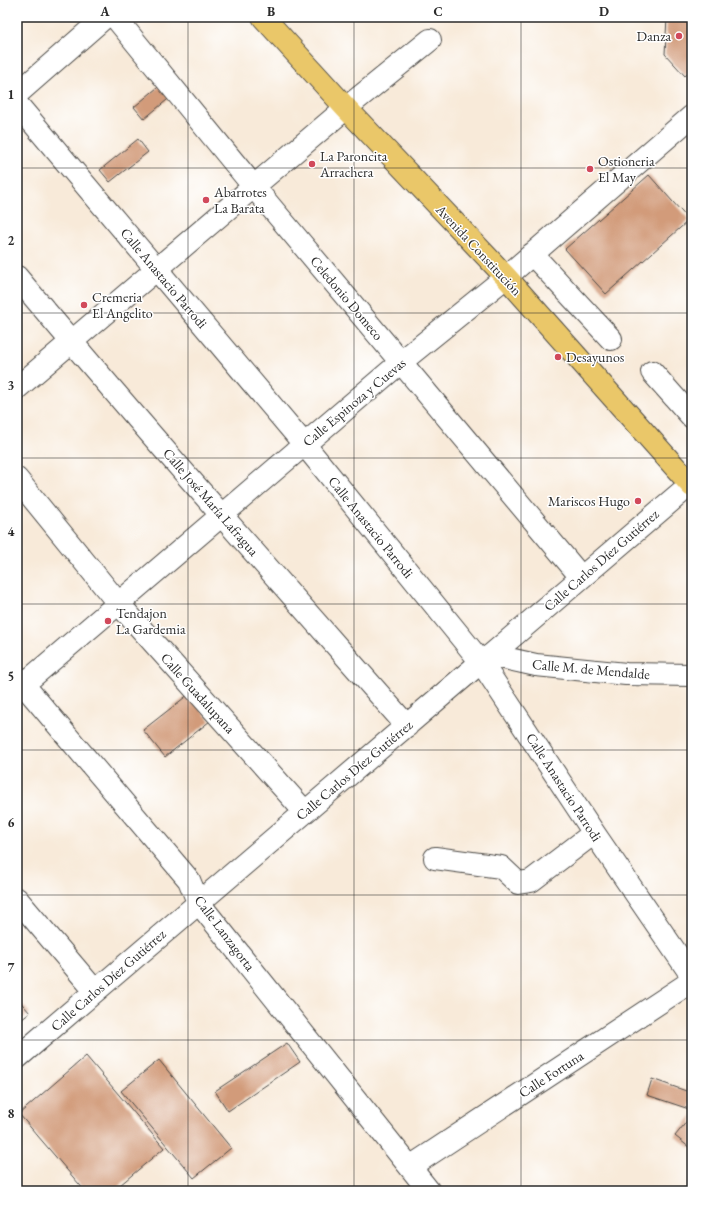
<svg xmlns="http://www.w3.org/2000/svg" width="709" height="1208" viewBox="0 0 709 1208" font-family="'EB Garamond',serif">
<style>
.building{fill:#d29b7a}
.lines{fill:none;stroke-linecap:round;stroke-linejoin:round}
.minor-casing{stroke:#4a4845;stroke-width:24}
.major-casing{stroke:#4a4845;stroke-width:24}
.minor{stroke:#fff;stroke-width:22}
.major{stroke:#eac769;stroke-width:22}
.grid{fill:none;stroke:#2b2b2b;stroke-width:1;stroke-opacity:0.55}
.poi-dot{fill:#d1495b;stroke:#fff;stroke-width:1.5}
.labels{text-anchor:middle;stroke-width:3;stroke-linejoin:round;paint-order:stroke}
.poi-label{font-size:14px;fill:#2b2b2b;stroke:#fff;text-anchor:start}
.street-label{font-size:14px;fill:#2b2b2b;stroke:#fff}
.neatline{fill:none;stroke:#2b2b2b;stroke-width:1.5}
.grid-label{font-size:13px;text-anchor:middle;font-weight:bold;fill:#2b2b2b}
</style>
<rect width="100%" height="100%" fill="#fff"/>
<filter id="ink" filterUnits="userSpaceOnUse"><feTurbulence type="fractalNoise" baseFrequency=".025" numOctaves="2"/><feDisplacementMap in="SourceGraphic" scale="8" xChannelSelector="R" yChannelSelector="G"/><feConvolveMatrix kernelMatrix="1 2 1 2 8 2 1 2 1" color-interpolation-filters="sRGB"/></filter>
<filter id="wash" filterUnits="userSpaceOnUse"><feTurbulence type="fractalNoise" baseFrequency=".012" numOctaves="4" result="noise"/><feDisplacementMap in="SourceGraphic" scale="16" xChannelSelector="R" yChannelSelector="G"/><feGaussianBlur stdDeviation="0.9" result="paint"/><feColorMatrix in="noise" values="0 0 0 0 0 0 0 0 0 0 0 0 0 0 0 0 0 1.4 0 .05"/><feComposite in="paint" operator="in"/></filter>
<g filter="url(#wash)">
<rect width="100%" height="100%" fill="#f8ead9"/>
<g id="blocks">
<!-- building -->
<path class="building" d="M667,17H692V70L685,76L665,54Z
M163,83L173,95L144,119L134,107Z
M138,139L148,152L110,182L100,170Z
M649,175L689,220L606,294L565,249Z
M189,694L210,721L165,757L143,730Z
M17,998L30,1013L17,1023Z
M287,1043L300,1062L228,1111L215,1091Z
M86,1056L164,1148L113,1191H85L19,1114Z
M159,1060L231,1148L194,1178L121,1091Z
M652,1079L692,1093V1101L689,1109L647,1095Z
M692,1115V1146L690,1148L675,1136Z"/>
</g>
</g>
<g filter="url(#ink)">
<use href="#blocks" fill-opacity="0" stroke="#4a4845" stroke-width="1"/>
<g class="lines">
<!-- minor casing -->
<g class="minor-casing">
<path id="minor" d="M115,17L254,187L581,577
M17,94L105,17
M17,104L304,444L481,662L594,833L692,976
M532,254L611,339
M17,277C144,429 276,577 407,726
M652,372L692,417
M17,388L346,108L430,40
M17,479L118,603L305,812
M491,655L536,665L626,674L692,675
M17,677L189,880L198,902L429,1191
M17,690L401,362L506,277L692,116
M435,858L501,867L518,883L531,881L594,833
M17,899L95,991
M17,1058L481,662L491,655L692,483
M410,1167L692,981"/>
</g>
<!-- major casing -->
<g class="major-casing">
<path id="major" d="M263,17L346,108L506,277L692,486"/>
</g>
<!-- minor -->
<use href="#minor" class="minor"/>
<!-- major -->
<use href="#major" class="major"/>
</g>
</g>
<!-- grid -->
<path class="grid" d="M188,17V1191M354,17V1191M521,17V1191M17,168H692M17,313H692M17,458H692M17,604H692M17,750H692M17,895H692M17,1040H692"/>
<!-- markers -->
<g class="poi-dot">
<circle cx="679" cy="36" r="4"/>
<circle cx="312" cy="164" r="4"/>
<circle cx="590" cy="169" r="4"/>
<circle cx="206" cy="200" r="4"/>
<circle cx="84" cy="305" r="4"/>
<circle cx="558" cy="357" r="4"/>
<circle cx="638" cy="501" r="4"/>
<circle cx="108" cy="621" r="4"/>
</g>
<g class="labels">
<!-- poi labels -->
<g class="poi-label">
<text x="671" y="41" text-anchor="end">Danza</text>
<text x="320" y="161">La Paroncita<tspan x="320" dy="16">Arrachera</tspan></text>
<text x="598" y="166">Ostioneria<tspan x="598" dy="16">El May</tspan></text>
<text x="214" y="197">Abarrotes<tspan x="214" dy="16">La Barata</tspan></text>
<text x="92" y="302">Cremeria<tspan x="92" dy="16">El Angelito</tspan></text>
<text x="566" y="362">Desayunos</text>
<text x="630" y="506" text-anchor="end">Mariscos Hugo</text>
<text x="116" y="618">Tendajon<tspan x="116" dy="16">La Gardemia</tspan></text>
</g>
<!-- street labels -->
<g class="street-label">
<text transform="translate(479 250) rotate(47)" y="5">Avenida Constitución</text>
<text transform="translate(164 278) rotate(50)" y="5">Calle Anastacio Parrodi</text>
<text transform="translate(347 298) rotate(50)" y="5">Celedonio Domeco</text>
<text transform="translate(354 402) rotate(-40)" y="5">Calle Espinoza y Cuevas</text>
<text transform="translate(211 502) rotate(49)" y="5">Calle José María Lafragua</text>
<text transform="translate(371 527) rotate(51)" y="5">Calle Anastacio Parrodi</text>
<text transform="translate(601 560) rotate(-41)" y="5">Calle Carlos Díez Gutiérrez</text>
<text transform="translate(591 669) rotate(5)" y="5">Calle M. de Mendalde</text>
<text transform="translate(198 693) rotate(48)" y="5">Calle Guadalupana</text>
<text transform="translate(354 770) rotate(-40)" y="5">Calle Carlos Díez Gutiérrez</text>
<text transform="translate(564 787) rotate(57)" y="5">Calle Anastacio Parrodi</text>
<text transform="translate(225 933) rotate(53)" y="5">Calle Lanzagorta</text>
<text transform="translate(108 980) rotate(-41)" y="5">Calle Carlos Díez Gutiérrez</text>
<text transform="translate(551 1074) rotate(-33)" y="5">Calle Fortuna</text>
</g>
</g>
<!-- margin -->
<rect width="709" height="1208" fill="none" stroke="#fff" stroke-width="44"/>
<rect x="22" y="22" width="665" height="1164" class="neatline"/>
<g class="grid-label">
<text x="105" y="16">A</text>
<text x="271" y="16">B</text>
<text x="438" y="16">C</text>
<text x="604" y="16">D</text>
<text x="11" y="99">1</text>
<text x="11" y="245">2</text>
<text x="11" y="390">3</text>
<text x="11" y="536">4</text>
<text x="11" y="681">5</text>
<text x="11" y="827">6</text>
<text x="11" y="972">7</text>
<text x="11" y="1118">8</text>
</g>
</svg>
